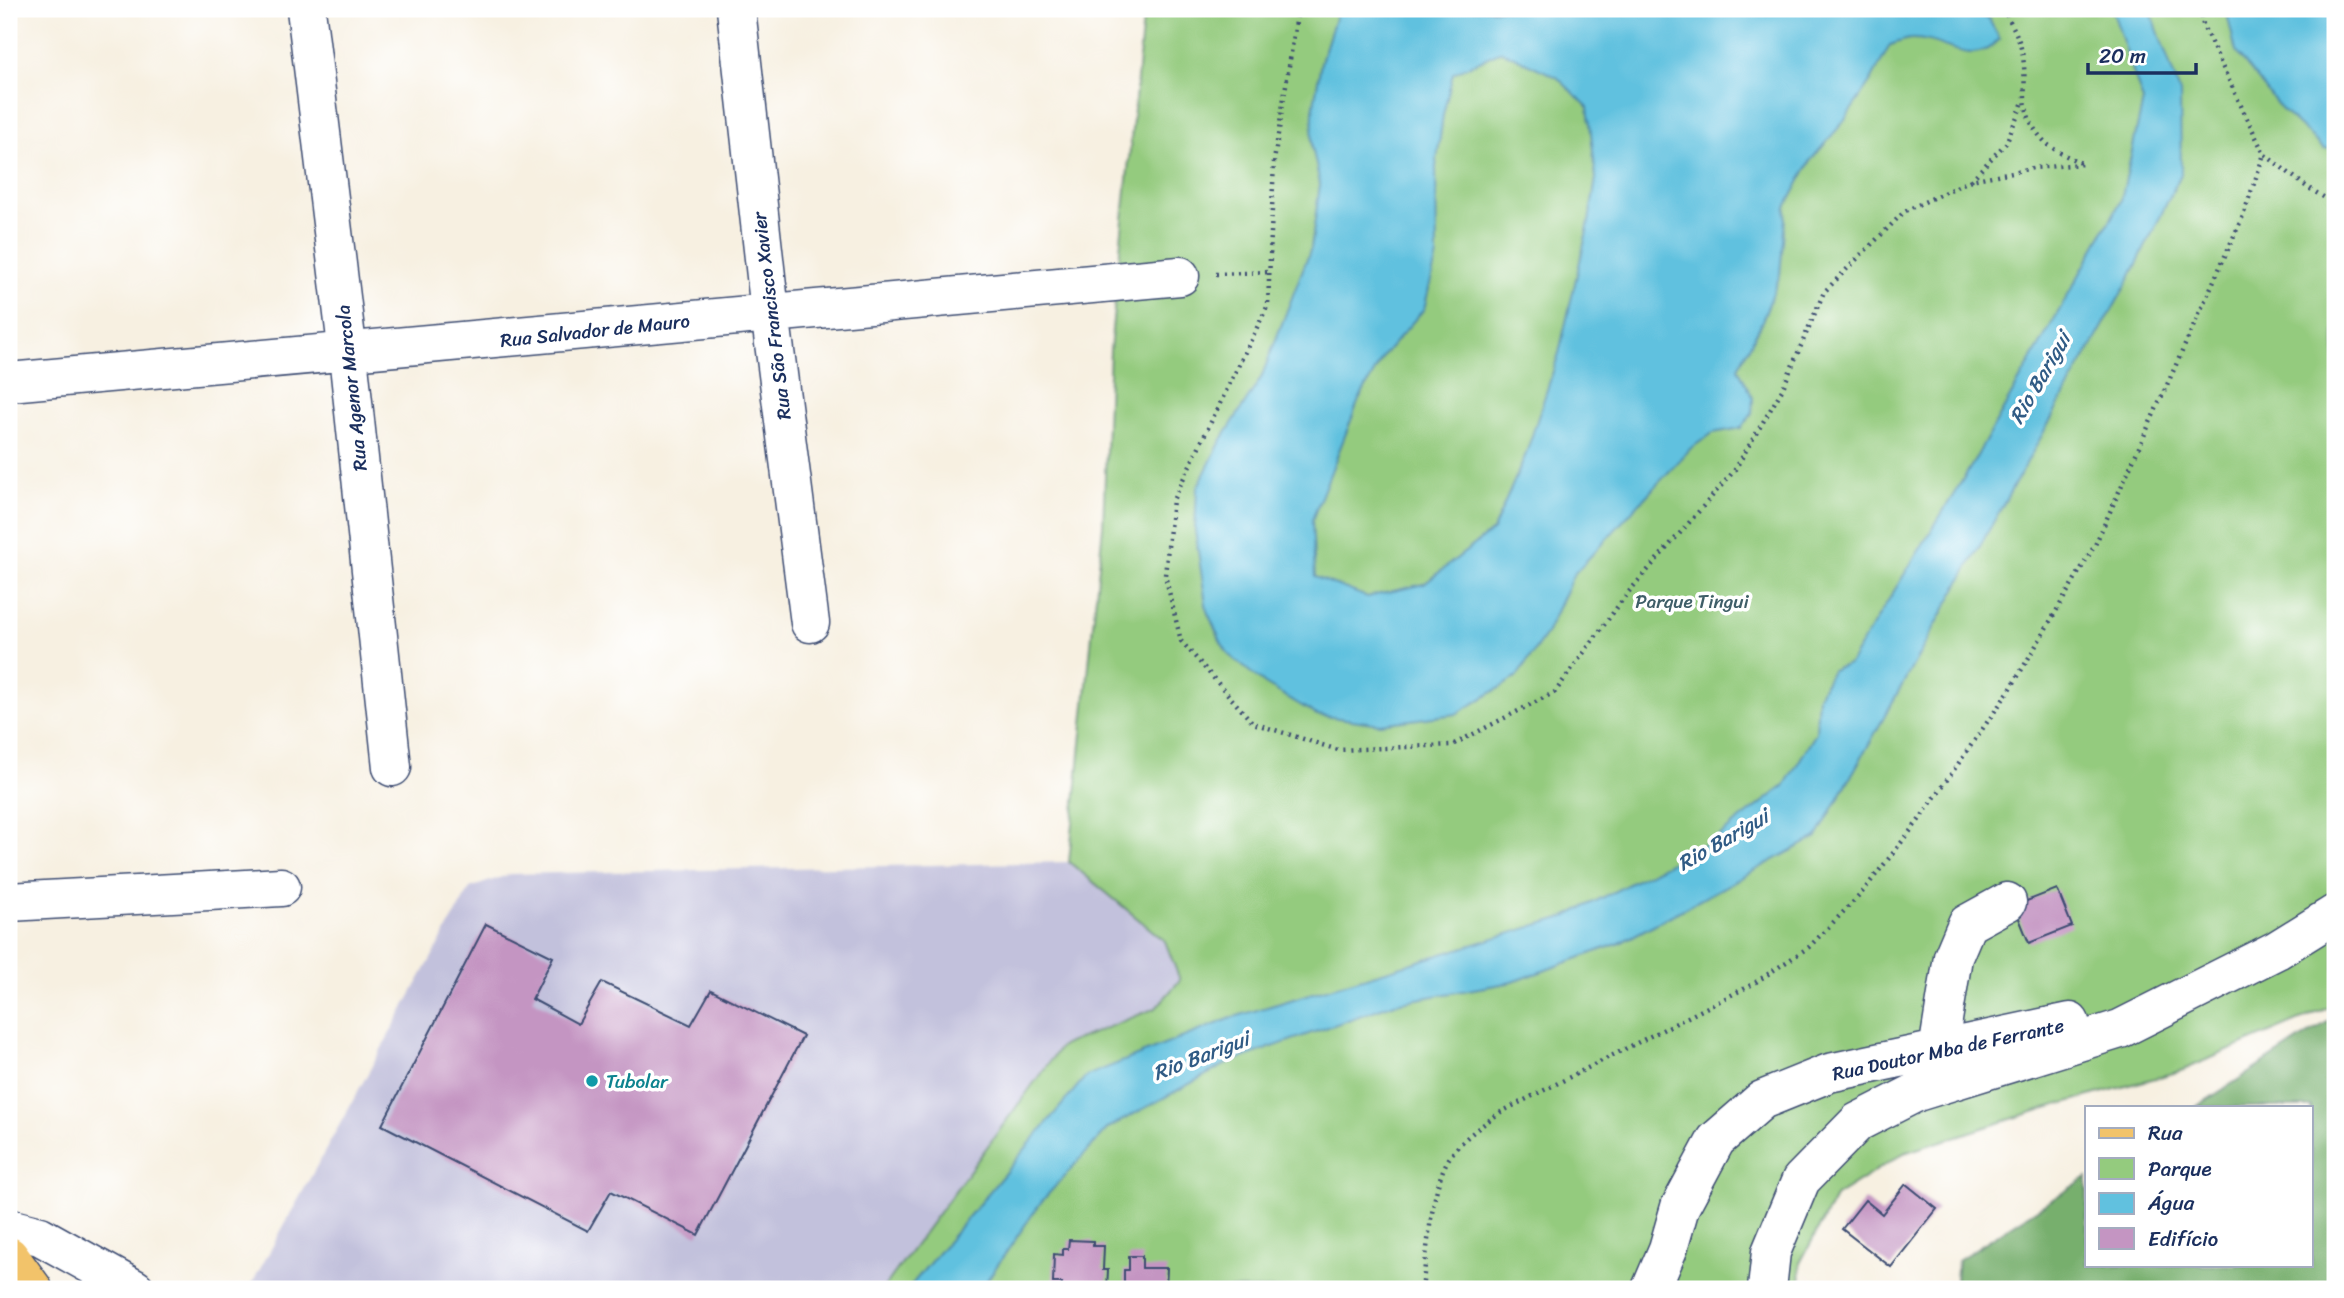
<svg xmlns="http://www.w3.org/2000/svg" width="2344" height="1298" viewBox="0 0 2344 1298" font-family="Sriracha,sans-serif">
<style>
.industrial{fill:#c2c1dc}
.green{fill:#94cb7e;stroke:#587d6e;stroke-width:2}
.forest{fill:#77af6d;stroke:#496f66;stroke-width:2}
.water{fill:#61c1df;stroke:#3e789e;stroke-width:2;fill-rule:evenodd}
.building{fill:#c495c2}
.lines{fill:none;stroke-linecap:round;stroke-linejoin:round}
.minor-casing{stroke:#3c4c72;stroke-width:41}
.major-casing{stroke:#3c4c72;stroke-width:41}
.path{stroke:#3c4c72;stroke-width:4.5;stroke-dasharray:2 5;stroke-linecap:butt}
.minor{stroke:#fff;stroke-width:38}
.major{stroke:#f2c36a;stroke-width:38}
.culture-dot{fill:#0f9aa8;stroke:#fff;stroke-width:2.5}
.labels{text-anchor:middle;stroke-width:7;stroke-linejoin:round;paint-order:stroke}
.street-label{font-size:19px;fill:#1b2f5e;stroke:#fff}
.park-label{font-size:19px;fill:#3f5e68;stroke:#fff}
.culture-label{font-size:19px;fill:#0d838f;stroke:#fff;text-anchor:start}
.water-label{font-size:21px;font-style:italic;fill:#305b85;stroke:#fff}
</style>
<rect width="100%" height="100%" fill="#fff"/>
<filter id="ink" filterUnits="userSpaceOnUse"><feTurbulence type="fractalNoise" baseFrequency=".0143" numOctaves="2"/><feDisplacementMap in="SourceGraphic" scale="14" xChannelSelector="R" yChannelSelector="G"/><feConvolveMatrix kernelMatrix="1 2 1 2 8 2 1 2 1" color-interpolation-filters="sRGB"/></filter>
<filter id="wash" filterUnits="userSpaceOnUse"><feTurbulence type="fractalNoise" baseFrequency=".00686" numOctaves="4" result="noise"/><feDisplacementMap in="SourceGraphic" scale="28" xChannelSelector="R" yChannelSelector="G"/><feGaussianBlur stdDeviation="1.57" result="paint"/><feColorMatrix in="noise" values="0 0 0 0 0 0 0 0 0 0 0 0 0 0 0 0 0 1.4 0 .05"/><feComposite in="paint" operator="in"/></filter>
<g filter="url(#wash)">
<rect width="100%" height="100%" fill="#f7f0e1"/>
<!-- industrial -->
<path class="industrial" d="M1069,862L1165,941L1180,980L1157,1008L1060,1046L883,1289H249L470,888L511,874Z"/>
<!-- green -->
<path class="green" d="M1144,9H2335V1005L2181,1071L2046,1108L1904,1153L1836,1196L1800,1263L1801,1289H883L1061,1046L1156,1008L1180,980L1165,941L1069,862L1103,526L1110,350Z"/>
<!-- forest -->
<path class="forest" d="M2335,1017V1289H1955L1958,1260L2087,1177V1265H2311V1107H2196Z"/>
<!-- water -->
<path class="water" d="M1338,9H1948L1988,18L2000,39C1970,71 1945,38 1912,39C1905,39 1897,43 1890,45L1871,81L1841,125L1811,160L1786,207L1780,275L1760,326L1738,368L1753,398L1752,414L1741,428L1713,433L1690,449L1573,575L1546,634L1516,678L1456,714L1380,724L1317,715L1265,684L1229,655L1221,642L1207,611L1195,531L1197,488L1221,441L1261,378L1311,248L1320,184L1312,146L1313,111L1321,62ZM1501,51L1557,77L1588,107L1596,178L1589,222L1559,353L1526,454L1493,530L1424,584L1367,597L1315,577L1312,520L1359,400L1384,355L1424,309L1437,256L1436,167L1443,115L1453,73Z
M2112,9H2150L2180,93L2181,174L2130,278L1817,837L1620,943L1513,982L1395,1003L1228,1063L1108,1128L1041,1202L981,1289H908L1086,1076L1234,1017L1567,916L1714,840L1784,786L1816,733L1818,696L1832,670L1849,664L1973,463L2121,201L2143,101Z
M2226,9H2335V147L2324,149L2281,109L2236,52Z"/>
<g id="blocks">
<!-- building -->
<path class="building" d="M2057,889L2072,926L2029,943L2014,906Z
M486,924L553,957L532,999L578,1024L602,982L691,1025L711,990L803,1036L698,1235L611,1191L588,1231L382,1125Z
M1906,1184L1937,1209L1891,1267L1842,1229L1865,1200L1882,1214Z
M1069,1240L1093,1241V1246H1104L1103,1270H1108L1107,1289H1061L1062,1283H1053L1054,1254L1063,1255V1249H1068Z
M1129,1256H1142V1268H1167L1166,1289H1124V1270H1129Z"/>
</g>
</g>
<g filter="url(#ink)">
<use href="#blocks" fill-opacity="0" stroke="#3c4c72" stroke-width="2"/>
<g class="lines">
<!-- minor casing -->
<g class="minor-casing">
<path id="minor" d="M306,9L348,355L392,767
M736,9L770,312L810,623
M9,382C400,350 790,310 1180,276
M9,902L281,887
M1938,1051L1953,957L1967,924L2007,902
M9,1228L40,1236L135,1289
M1651,1289L1668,1249L1680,1207L1716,1140L1762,1100L1829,1073L2070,1022
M1767,1289L1771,1252L1801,1180L1858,1122L1917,1092L2120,1029L2277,950L2335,914"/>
</g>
<!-- major casing -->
<g class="major-casing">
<path id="major" d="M9,1256L33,1289"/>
</g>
<!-- path -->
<path class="path" d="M1298,9L1274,161L1268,305L1173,500L1165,575L1181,641L1253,723L1338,750L1452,745L1555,692L1626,595L1734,471L1782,390L1824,292L1905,211L1971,180L2033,168L2083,164C2071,158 2054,151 2045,142C2020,116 2026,96 2024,65C2022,44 2014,25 2002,9
M2199,9L2204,28L2264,154
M1971,180L2006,143L2023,102
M1216,274L1270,272
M1422,1289C1427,1255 1431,1188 1448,1160C1461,1139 1481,1126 1501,1112L1753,984L1809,947L1860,895L1919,820L2011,688L2095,545L2243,216L2264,154L2307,187L2335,204"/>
<!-- minor -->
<use href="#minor" class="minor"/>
<!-- major -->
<use href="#major" class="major"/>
</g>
</g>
<!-- markers -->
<circle class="culture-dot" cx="592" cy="1081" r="7"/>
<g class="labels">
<!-- street labels -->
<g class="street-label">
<text transform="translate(771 316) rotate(-97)" y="7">Rua São Francisco Xavier</text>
<text transform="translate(595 330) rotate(-6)" y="7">Rua Salvador de Mauro</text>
<text transform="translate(351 388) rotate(-96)" y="7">Rua Agenor Marcola</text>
<text transform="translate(1948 1049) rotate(-12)" y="7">Rua Doutor Mba de Ferrante</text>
</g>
<!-- park labels -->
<g class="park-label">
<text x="1692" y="608">Parque Tingui</text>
</g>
<!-- culture labels -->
<g class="culture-label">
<text x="606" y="1088">Tubolar</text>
</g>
<!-- water labels -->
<g class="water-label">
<text transform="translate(2040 378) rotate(-60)" y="7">Rio Barigui</text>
<text transform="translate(1723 840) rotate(-30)" y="7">Rio Barigui</text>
<text transform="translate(1201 1056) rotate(-21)" y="7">Rio Barigui</text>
</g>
</g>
<!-- margin -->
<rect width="2344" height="1298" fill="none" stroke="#fff" stroke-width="35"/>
<!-- legend -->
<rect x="2085" y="1106" width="228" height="161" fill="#ffffff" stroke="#a4acbf" stroke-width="2"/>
<rect x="2099" y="1128" width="35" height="10" fill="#f2c36a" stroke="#a4acbf" stroke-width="2"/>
<text x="2148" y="1140" font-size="21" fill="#1b2f5e">Rua</text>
<rect x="2099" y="1158" width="35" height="21" fill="#94cb7e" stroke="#a4acbf" stroke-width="2"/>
<text x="2148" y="1176" font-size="21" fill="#1b2f5e">Parque</text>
<rect x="2099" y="1193" width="35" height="21" fill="#61c1df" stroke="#a4acbf" stroke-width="2"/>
<text x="2148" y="1210" font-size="21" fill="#1b2f5e">Água</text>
<rect x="2099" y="1228" width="35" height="21" fill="#c495c2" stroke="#a4acbf" stroke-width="2"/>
<text x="2148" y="1246" font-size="21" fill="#1b2f5e">Edifício</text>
<!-- scale -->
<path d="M2088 63v10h108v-10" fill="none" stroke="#1b2f5e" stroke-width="3.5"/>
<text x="2099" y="63" font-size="21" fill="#1b2f5e" stroke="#ffffff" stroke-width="5" paint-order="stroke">20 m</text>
</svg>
